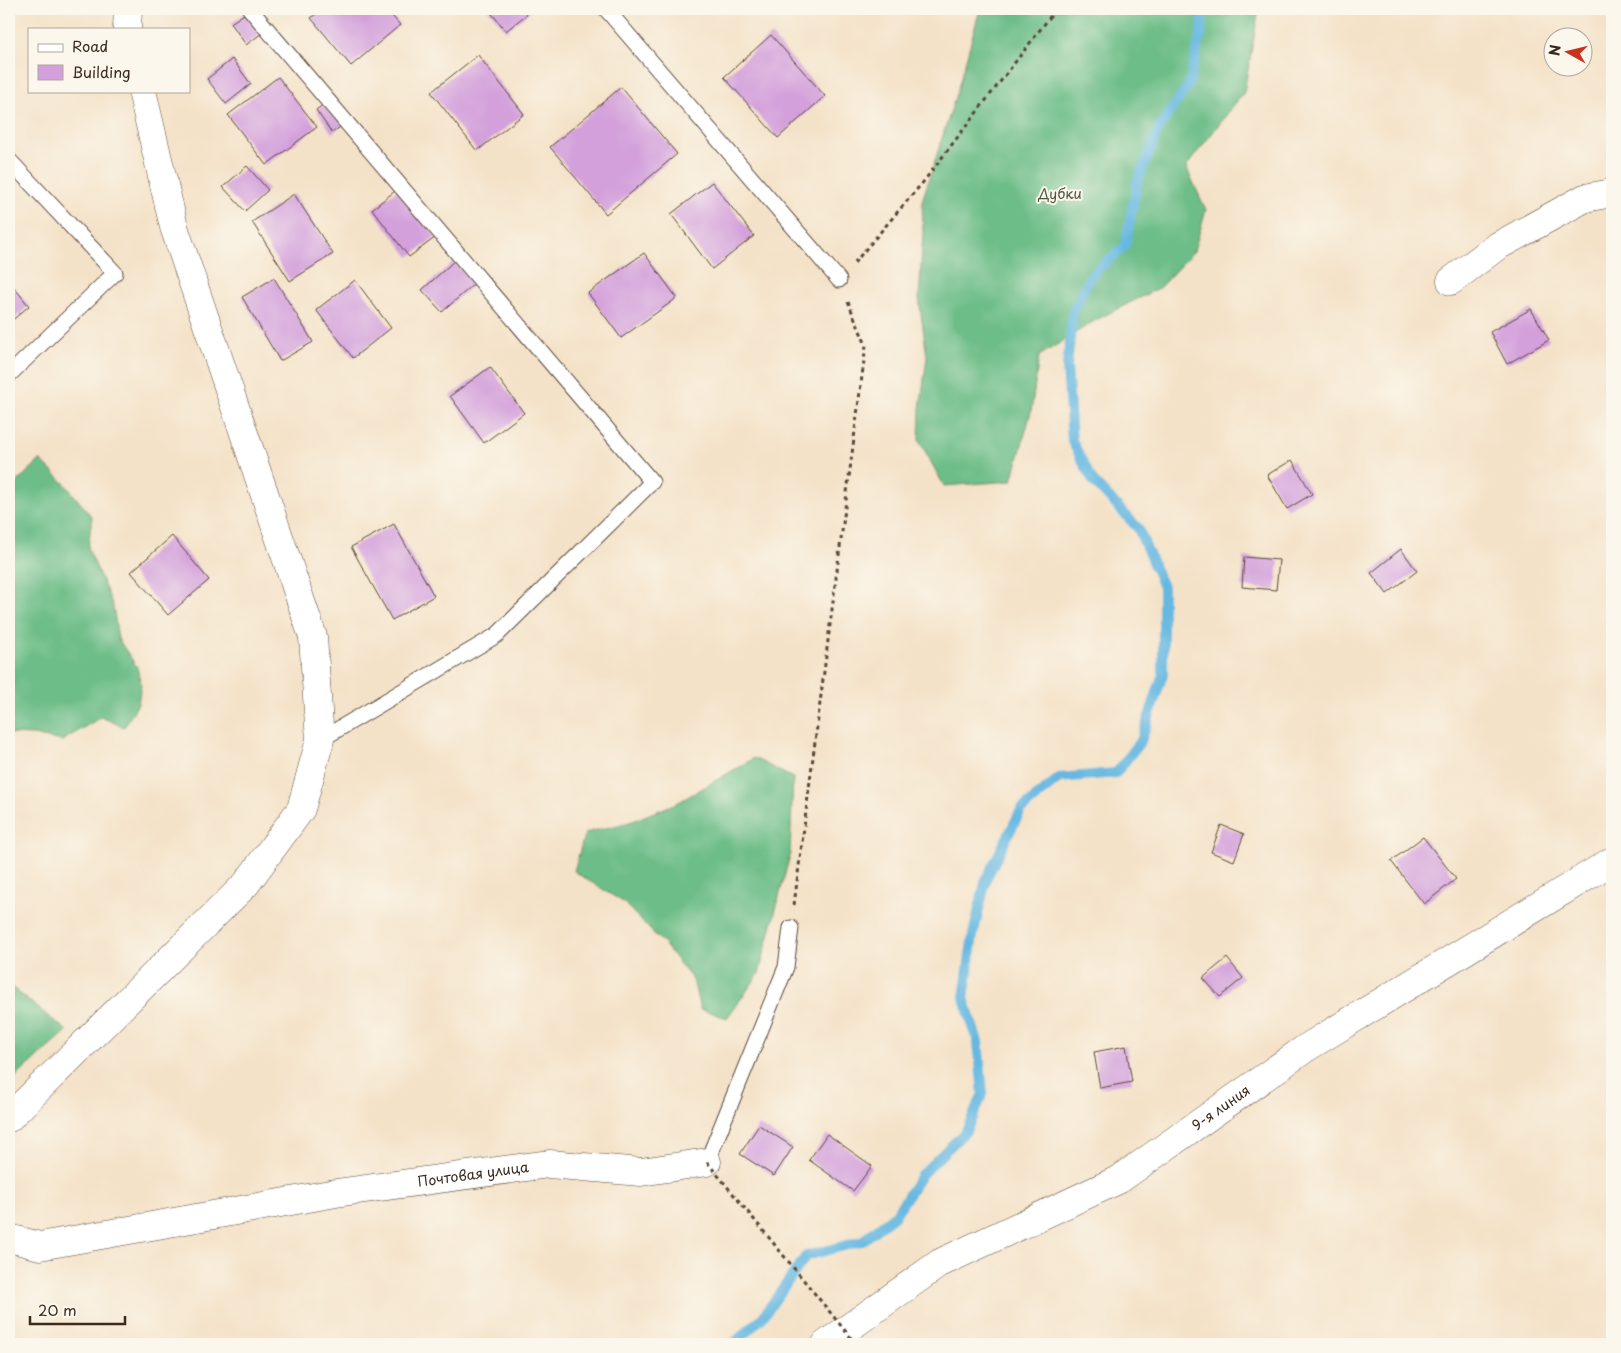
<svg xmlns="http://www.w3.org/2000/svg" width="1621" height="1353" viewBox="0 0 1621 1353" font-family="'Playpen Sans',sans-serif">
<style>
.forest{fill:#6dbd88;stroke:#547453}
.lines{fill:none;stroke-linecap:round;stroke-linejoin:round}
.stream{stroke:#66b8e1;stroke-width:10}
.building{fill:#d3a0db}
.service-casing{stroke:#574638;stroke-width:17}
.minor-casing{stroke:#574638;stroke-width:29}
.path{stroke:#574638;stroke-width:3;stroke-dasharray:4 4;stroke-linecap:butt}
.service{stroke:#fff;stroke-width:15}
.minor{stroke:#fff;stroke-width:28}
.path-bridge{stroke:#574638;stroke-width:3;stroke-dasharray:4 4;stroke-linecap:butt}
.labels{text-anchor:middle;stroke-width:4;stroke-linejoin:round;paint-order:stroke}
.park-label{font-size:14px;fill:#4e573f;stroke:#fbf7ec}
.street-label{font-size:14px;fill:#3b2a1e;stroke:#fbf7ec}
</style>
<rect width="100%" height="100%" fill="#fbf7ec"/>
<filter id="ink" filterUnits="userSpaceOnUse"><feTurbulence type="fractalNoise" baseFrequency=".02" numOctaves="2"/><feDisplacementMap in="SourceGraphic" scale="10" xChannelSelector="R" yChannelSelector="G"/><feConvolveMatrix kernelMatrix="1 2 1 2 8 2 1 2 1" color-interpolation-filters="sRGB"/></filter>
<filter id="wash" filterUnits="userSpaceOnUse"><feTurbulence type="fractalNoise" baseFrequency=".0096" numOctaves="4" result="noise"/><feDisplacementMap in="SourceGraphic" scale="20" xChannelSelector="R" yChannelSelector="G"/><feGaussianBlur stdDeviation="1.12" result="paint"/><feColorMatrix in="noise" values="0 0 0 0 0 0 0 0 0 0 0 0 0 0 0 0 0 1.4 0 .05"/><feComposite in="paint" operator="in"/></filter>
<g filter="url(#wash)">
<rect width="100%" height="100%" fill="#f4e2c8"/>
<!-- forest -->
<path class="forest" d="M980,9H1259L1244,92L1186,167L1206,210L1194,251L1159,288L1096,320L1039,356L1031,412L1012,481L944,486L919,440L920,409L927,357L919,299L923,232L922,201L958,88Z
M40,460L64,483L92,517L88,548L113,606L118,639L137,667L141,685L138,704L124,727L101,717L62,741L33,735L9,734V521L16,483Z
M754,758L793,778L790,855L759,974L727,1018L700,1009L693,980L664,944L623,902L574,871L585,833L630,822L679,802Z
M9,985L67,1031L9,1083Z"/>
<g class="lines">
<!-- stream -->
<path class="stream" d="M733,1344L762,1318L806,1256L862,1241L895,1215L922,1174L966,1131L983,1094L978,1042L964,998L973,935L986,879L1021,810L1059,778L1116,773L1141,741L1163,674V587L1138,528L1093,481L1072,441L1067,366L1073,311L1091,275L1125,246L1137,183L1159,128L1189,84L1201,33L1204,9"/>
</g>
<g id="blocks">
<!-- building -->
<path class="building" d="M251,9L266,30L246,45L231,23Z
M322,9H386L400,25L351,66L311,18Z
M488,9H533L506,31Z
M771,35L825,96L778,138L724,77Z
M478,55L524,114L477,151L431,92Z
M232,59L251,84L226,104L207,79Z
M278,77L317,127L266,165L228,115Z
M621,87L677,154L606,214L550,147Z
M332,98L348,121L332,133L316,110Z
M247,166L268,190L245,211L223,187Z
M712,182L754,236L712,269L671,214Z
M399,188L436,237L409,257L372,209Z
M294,194L333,254L290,281L252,222Z
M644,253L677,298L621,338L588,293Z
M454,261L474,284L442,312L422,290Z
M274,278L313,342L280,361L242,297Z
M355,280L391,328L353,358L316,310Z
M9,281L29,306L9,323Z
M1531,309L1549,340L1507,364L1490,332Z
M490,367L524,413L484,443L450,396Z
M1292,460L1312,494L1287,509L1267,475Z
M394,524L434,596L392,620L351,547Z
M172,536L209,580L168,615L131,572Z
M1401,549L1417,571L1387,594L1371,573Z
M1244,557L1279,560L1276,590L1242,587Z
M1221,825L1244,834L1234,861L1211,852Z
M1423,837L1456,879L1424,904L1391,861Z
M1227,958L1243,978L1220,997L1203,978Z
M1126,1046L1132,1082L1100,1088L1094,1052Z
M759,1125L793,1147L774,1176L740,1154Z
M827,1134L872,1166L853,1191L809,1160Z"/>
</g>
</g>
<g filter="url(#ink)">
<use href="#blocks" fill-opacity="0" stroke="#574638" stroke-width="1"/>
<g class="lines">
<!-- service casing -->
<g class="service-casing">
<path id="service" d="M250,9L652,482L497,635L320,740
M606,9L839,280
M9,160L115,273L9,375
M707,1162L786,967L791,928"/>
</g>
<!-- minor casing -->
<g class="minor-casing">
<g id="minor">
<path d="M127,29L128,9"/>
<path d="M1451,281L1496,247L1585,198L1612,193"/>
<path d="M9,1118L246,884L301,809L320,740L313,637L174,227L142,91"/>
<path id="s1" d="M9,1238L40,1246L336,1193L549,1164L641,1172L707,1162"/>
<path id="s2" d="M826,1344L940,1263L1120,1179L1306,1048L1612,861"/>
</g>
</g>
<!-- path -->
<path class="path" d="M854,263L924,181L1056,9
M794,905L866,345L848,302"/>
<!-- service -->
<use href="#service" class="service"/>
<!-- minor -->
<use href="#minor" class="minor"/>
<!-- path-bridge -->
<path class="path-bridge" d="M707,1162L856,1344"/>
</g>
</g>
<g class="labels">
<!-- park labels -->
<g class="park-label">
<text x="1060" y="199">Дубки</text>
</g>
<!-- street labels -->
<g class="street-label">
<text dy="5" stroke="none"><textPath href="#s2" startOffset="462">9-я линия</textPath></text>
<text dy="5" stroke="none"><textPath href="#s1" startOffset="471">Почтовая улица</textPath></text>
</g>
</g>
<!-- margin -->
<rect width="1621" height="1353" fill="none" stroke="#fbf7ec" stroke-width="30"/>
<!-- legend -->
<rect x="28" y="28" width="162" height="65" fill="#fbf7ec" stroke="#aea59a"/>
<rect x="38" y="44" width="25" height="8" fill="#ffffff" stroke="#aea59a"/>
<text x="72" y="52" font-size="15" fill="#3b2a1e">Road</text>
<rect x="38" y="65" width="25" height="15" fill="#d3a0db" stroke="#aea59a"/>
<text x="72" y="78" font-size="15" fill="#3b2a1e">Building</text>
<!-- north arrow -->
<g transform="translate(1568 52) rotate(278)"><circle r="24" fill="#fbf7ec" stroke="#aea59a"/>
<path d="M0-4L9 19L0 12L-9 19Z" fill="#c8321e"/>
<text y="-8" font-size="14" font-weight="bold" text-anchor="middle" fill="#3b2a1e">N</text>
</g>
<!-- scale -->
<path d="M30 1316v8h95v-8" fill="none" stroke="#3b2a1e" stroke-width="2.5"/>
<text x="38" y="1316" font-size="15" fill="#3b2a1e" stroke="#fbf7ec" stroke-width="4" paint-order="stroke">20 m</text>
</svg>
